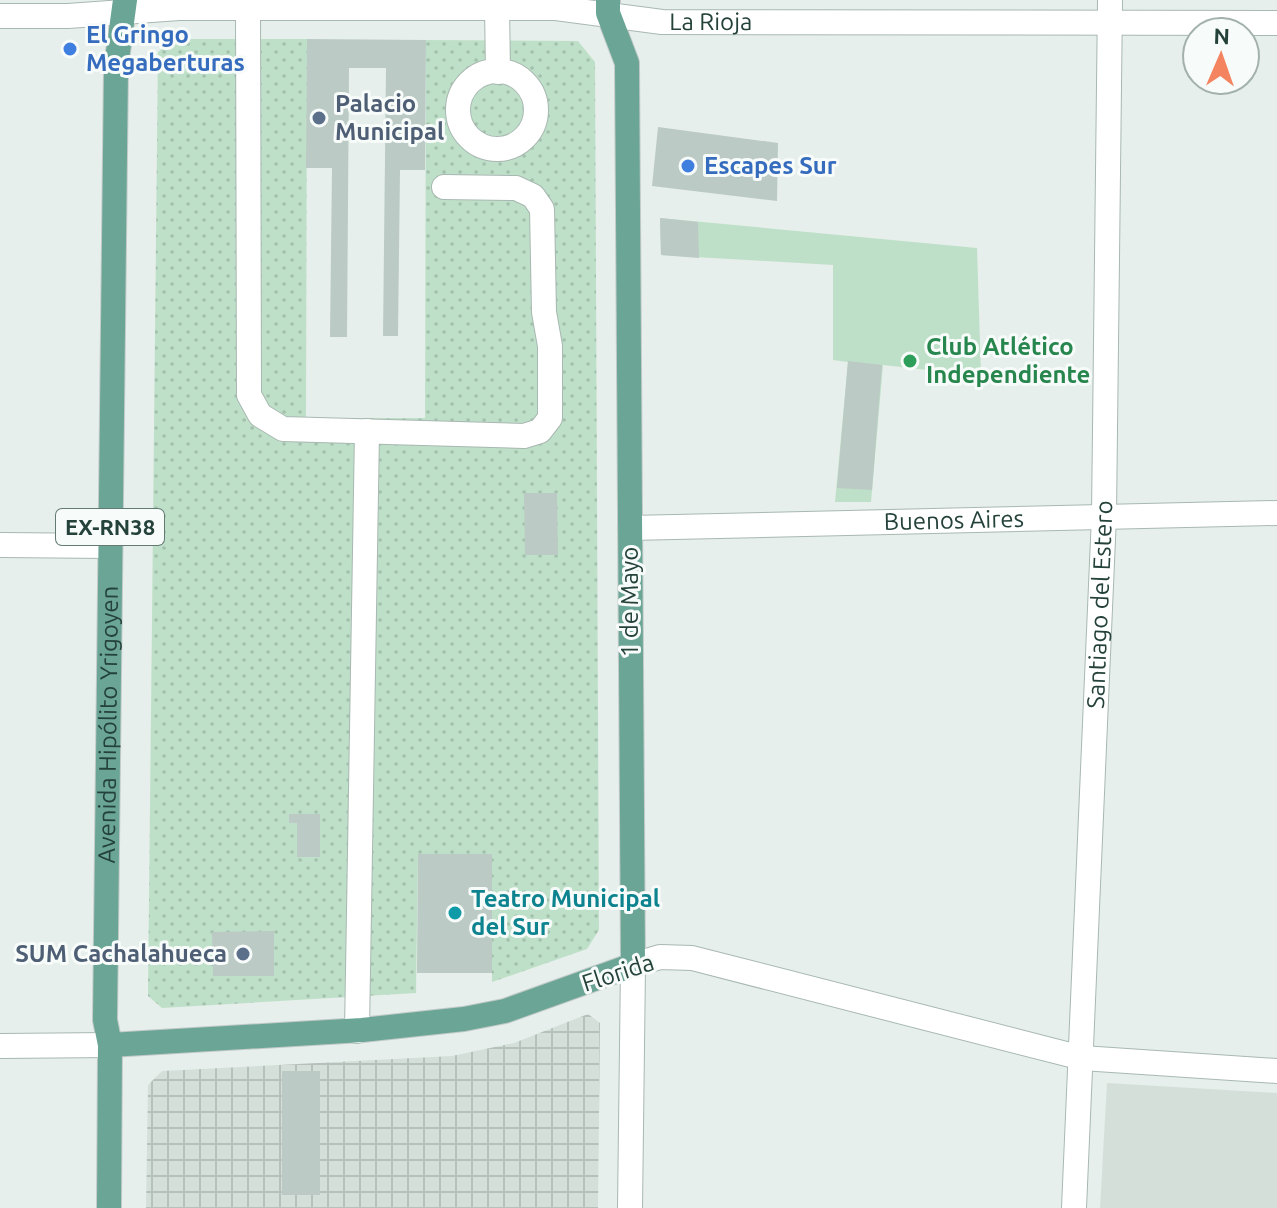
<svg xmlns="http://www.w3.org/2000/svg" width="1277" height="1208" viewBox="0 0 1277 1208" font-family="Ubuntu,sans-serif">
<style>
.built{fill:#d4dfda}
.industrial{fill:url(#industrial-grid)}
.grass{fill:url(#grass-dots)}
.pitch{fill:#bfe0c8}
.building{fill:#bbcac4}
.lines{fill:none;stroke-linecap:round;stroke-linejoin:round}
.minor-casing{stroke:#a8b8b2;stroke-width:26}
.major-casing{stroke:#c2cac8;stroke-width:26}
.minor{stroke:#fff;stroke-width:24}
.major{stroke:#6aa596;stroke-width:24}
.shop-dot{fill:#3f7fe0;stroke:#f7fbf9;stroke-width:3}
.service-dot{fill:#5c6f8a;stroke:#f7fbf9;stroke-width:3}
.leisure-dot{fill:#2e9e5b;stroke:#f7fbf9;stroke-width:3}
.culture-dot{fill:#0f9aa8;stroke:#f7fbf9;stroke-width:3}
.labels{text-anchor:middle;stroke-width:6;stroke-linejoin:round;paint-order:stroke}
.shield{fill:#f7fbf9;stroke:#637a73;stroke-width:2}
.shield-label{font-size:22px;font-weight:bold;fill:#24423a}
.street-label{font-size:24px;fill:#24423a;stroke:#f7fbf9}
.shop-label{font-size:24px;font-weight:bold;fill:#366cbe;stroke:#f7fbf9;text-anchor:start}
.service-label{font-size:24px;font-weight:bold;fill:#4e5e75;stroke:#f7fbf9;text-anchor:start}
.leisure-label{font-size:24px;font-weight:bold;fill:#27864d;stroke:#f7fbf9;text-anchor:start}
.culture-label{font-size:24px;font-weight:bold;fill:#0d838f;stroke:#f7fbf9;text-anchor:start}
</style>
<defs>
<pattern id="industrial-grid" width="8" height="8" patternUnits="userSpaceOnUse" patternTransform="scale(2)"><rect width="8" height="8" fill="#d4dfda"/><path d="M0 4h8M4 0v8" fill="none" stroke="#b6c1bc"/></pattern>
<pattern id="grass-dots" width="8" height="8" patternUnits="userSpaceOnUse" patternTransform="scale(2)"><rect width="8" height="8" fill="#bfe0c8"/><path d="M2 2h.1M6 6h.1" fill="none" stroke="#a4c1ad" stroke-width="1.8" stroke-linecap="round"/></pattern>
</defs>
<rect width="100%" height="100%" fill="#e6efeb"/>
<!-- built -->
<path class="built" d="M1107,1083L1277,1093V1208H1100Z"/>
<!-- industrial -->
<path class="industrial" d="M588,1014L600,1023L598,1208H146L148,1085L162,1071L452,1056L514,1043Z"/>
<!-- grass -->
<path class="grass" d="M173,39H307L306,418H425L426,40L578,41L595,62L599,930L587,949L492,982V855L418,854L416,993L162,1008L148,996L158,52Z"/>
<!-- pitch -->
<path class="pitch" d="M660,218L977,248L981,376L883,365L871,502H835L848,362L833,360V265L661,255Z"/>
<!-- building -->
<path class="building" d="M307,39L426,40L425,170H400L398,336H383L386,68H349L347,337H330L332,168H306Z
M658,127L778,143L777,201L652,186Z
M660,218L698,222L699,258L661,255Z
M848,361L882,365L872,490L837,488Z
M524,493H557L558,555H525Z
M289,814H320V857H297V823H289Z
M418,854H492V973H417Z
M274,931V976H213L212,932Z
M282,1071H320V1195H282Z"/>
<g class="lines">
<!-- minor casing -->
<g class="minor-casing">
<g id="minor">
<path d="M248,8L249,395L260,415L283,429L524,436L540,431L550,418V346L544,312L542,209L533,196L516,188L444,187"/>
<path d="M497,8L498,72"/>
<path id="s1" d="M0,16H68L179,8H556L662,22L1277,23"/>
<circle cx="497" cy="110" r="39"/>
<path id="s2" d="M630,528L1277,513"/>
<path d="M0,545L110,546"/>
<path d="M357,1031L367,431"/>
<path d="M0,1046L110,1045"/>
<path d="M630,1208L633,965L660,957L692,958L1082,1058L1277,1071"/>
<path id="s3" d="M1074,1208L1104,516L1110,0"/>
</g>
</g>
<!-- major casing -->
<g class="major-casing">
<g id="major">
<path d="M110,1045L362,1030L464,1019L505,1011L633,965L627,63L608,13V0"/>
<path id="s4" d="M109,1208L110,1045L105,1020L116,67L125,0"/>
</g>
</g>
<!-- minor -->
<use href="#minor" class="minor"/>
<!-- major -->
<use href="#major" class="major"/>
</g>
<!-- markers -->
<g class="shop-dot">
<circle cx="70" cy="49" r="8"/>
<circle cx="688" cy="166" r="8"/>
</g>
<g class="service-dot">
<circle cx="319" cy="118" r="8"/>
<circle cx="243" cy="954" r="8"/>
</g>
<circle class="leisure-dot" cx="910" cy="361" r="8"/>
<circle class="culture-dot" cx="455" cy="913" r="8"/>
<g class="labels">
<!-- shield labels -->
<rect class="shield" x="56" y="509" width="108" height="36" rx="6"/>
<g class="shield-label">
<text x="110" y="535">EX-RN38</text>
</g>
<!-- street labels -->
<g class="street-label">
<text dy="8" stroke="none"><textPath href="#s1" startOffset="712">La Rioja</textPath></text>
<text dy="8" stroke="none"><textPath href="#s2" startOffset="324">Buenos Aires</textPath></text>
<text transform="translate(630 602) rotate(-90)" y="8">1 de Mayo</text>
<text dy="8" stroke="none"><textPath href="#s3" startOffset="604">Santiago del Estero</textPath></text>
<text dy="8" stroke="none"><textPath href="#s4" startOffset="484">Avenida Hipólito Yrigoyen</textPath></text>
<text transform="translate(618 973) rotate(-18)" y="8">Florida</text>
</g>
<!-- shop labels -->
<g class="shop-label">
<text x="86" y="43">El Gringo<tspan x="86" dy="28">Megaberturas</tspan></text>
<text x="704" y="174">Escapes Sur</text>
</g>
<!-- service labels -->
<g class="service-label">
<text x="335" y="112">Palacio<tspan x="335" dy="28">Municipal</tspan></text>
<text x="227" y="962" text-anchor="end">SUM Cachalahueca</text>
</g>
<!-- leisure labels -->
<g class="leisure-label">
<text x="926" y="355">Club Atlético<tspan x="926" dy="28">Independiente</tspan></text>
</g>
<!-- culture labels -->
<g class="culture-label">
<text x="471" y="907">Teatro Municipal<tspan x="471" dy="28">del Sur</tspan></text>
</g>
</g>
<!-- north arrow -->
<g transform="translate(1221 56) rotate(2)"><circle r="38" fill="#f7fbf9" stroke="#a3b1ad" stroke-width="2"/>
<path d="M0-6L14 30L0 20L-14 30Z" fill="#f4845f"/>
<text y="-12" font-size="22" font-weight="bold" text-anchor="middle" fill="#24423a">N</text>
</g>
</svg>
